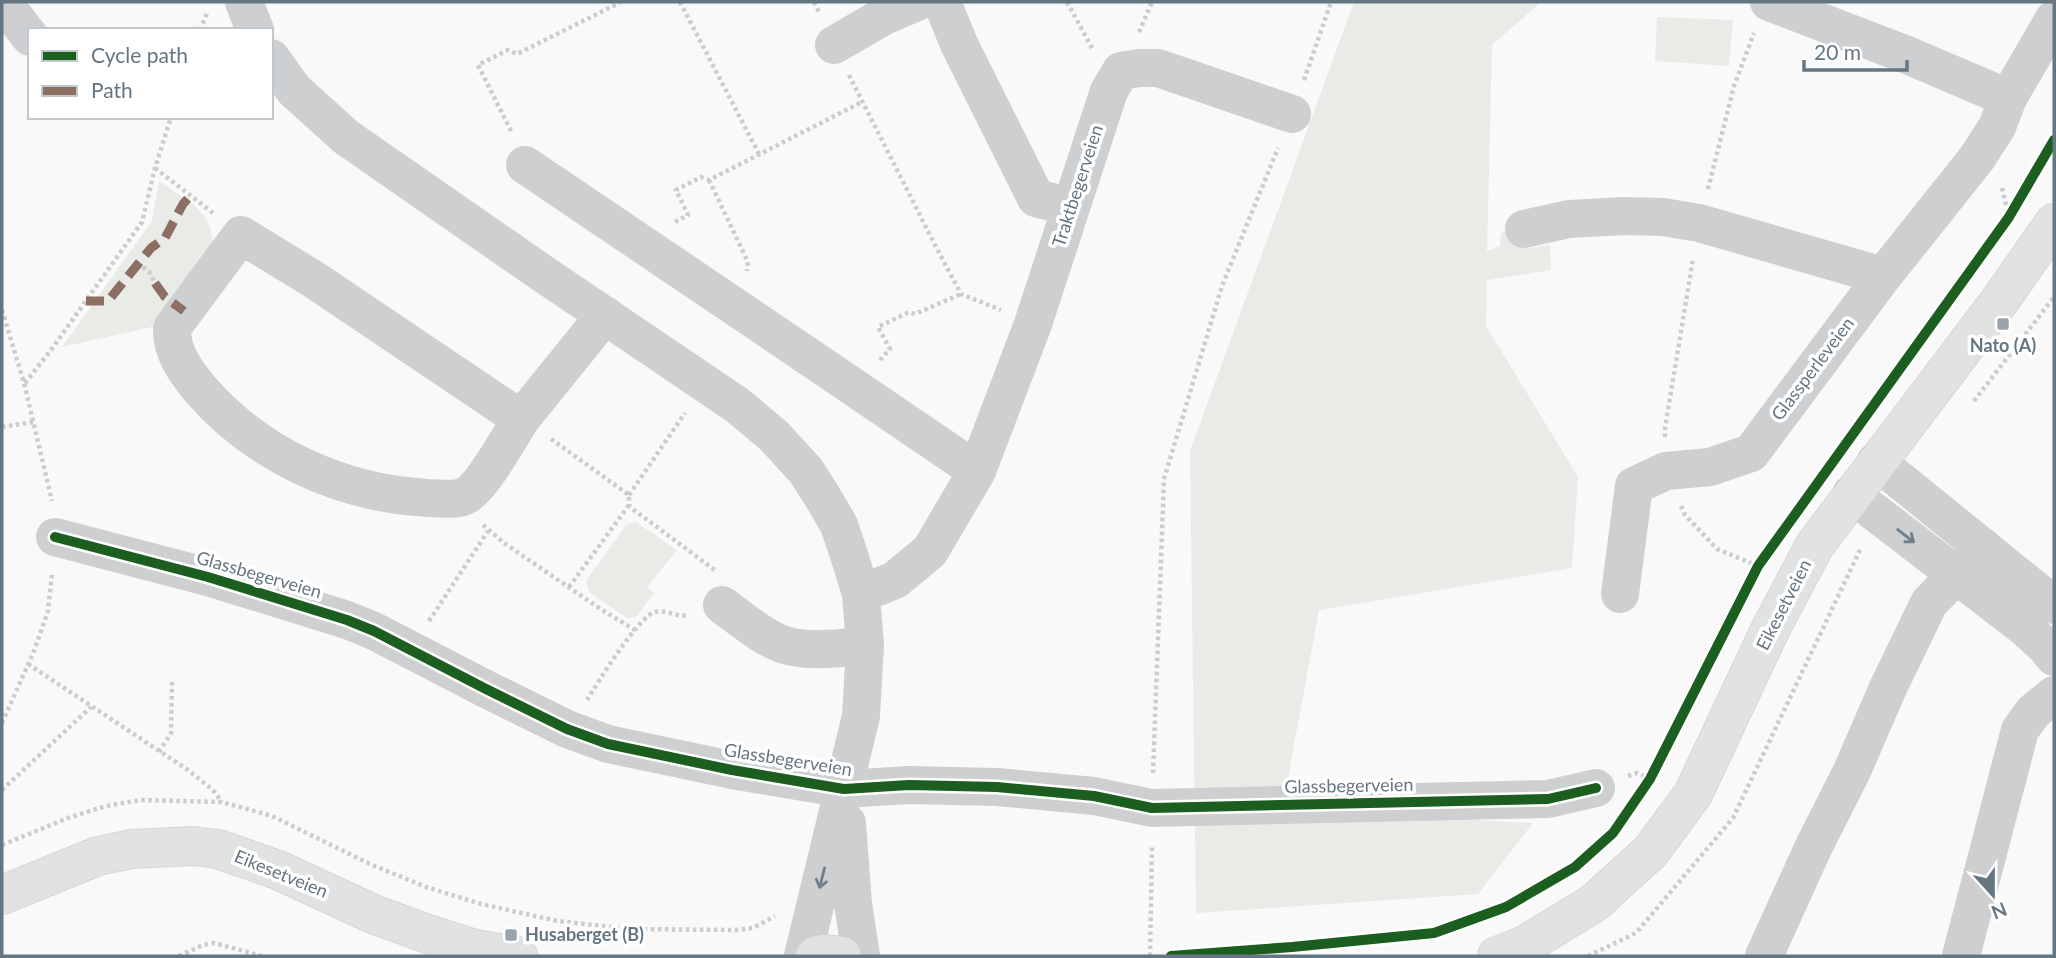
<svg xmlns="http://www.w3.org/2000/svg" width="2056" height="958" viewBox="0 0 2056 958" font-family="Lato,sans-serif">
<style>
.green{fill:#e8ebe6}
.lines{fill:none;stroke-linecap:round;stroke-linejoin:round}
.major-casing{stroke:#d5d6d7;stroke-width:40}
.path{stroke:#cbcccd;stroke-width:4.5;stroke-dasharray:3.5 3.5;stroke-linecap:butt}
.minor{stroke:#cecfd0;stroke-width:38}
.major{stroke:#e1e2e2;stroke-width:38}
.quiet{stroke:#8d6e63;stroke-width:9;stroke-dasharray:18 9;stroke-linecap:butt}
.cycleway-casing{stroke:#fff;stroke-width:15}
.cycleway{stroke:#1b5e20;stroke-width:10}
.oneway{stroke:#707f8b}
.poi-dot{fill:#99a4ac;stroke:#fff;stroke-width:2.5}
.labels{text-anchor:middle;stroke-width:7;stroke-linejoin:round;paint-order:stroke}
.street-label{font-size:18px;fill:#657683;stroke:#fff}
.poi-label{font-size:18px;font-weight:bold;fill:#657683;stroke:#fff}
</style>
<rect width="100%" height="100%" fill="#f9f9f9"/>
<!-- green -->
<path class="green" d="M1354,2H1541L1492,45L1487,251L1500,246L1501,233L1510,231L1513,244L1528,248L1550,245L1551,270L1487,280L1486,326L1578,477L1572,568L1319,610L1282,810L1533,823L1478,894L1196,913L1190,451Z
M1657,17L1733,20L1729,66L1655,61Z
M159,181L195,206L206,218L211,231L213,248L165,324L62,347L152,221Z
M636,522L677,550L647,587L654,593L636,617L627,618L589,592L586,581L626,525Z"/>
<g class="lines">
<!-- major casing -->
<g class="major-casing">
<path id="major" d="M2,895L98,856L132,849L193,846L218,849L278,870L373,914L428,934L475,949L518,956
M815,956L823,954L842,956
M1497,956L1525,945L1594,903L1651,851L1693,794L1771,628L1815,545L2001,299L2054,223"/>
</g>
<!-- path -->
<path class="path" d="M680,2L759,154
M814,2L820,14
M1067,2L1093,50
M200,30L208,11
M1139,32L1152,2
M849,75L936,247L961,294L1001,310
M1304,80L1331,2
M511,131L478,65L508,50L517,54L621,2
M155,168L213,213
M709,180L748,262L747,271
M2002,188L2009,217
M1708,189L1734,86L1754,33
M675,222L688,215L676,190L701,177L709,180L862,102
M143,267L150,273L155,283
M2,310L24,383L52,501
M880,360L890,349L878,327L909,312L915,314L961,294
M25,383L51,350L142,222L155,168L171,117
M1974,401L2054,297
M2,427L33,422
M1665,437V428L1693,259
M551,439L629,495V505L634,510L716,571
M629,495L685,413
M1681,506L1685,515L1717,549L1758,566
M483,525L504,543L599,608L635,630
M569,587L629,505
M429,621L488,531
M28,664L188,770L213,790L222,802
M587,700C598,682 638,617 655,612C666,609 677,618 688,615
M2,723L34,651L48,611L52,573
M159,752L171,733L172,682
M1153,773L1164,479L1222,286L1278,148
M1628,776L1637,773L1650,779
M2,790L91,707
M2,845L68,818L106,806L140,800L222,802L272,816L370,864L426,887L481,904L558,921L629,929L736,930L753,928L775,916
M179,956L203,945L214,943L262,956
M1150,956L1152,845
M1588,956L1636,933L1733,818L1860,550"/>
<!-- minor -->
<path class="minor" d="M3,2L30,37
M244,2L255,30
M942,2L959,44L1036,198L1071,207
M1769,2L1907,55L2008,98
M834,45L884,16L917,2
M271,58L294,90L346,137L539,271L737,405L774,436L806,471L822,496L839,525L851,561L861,594L865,646L861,716L803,956
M525,165C676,268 827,368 977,471
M1524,229L1569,219L1625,216L1663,217L1699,223L1883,276
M241,235L313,279L521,419C510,436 482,488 465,496C454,501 441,498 429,498C342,494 257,455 200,389C186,372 171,352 172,328Z
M521,419L605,315
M1876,461L2054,605
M1851,494L2024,627L2045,646L2054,657
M55,537L208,577L347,620L374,631L484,688L567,729L608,744L732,770L844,789L909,785L997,787L1094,796L1152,808L1548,799L1596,788
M861,594L895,580L930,551L977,471L1033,324L1109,91L1121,71L1139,68H1158L1292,114
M1620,594L1634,486L1666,471L1710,467L1751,453L1883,276L1977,158L1997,127L2008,98L2054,19
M722,605C740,618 767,641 788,646C813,652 840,648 865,646
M847,823L853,904L861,956
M1764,956L1814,846L1852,771L1887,690L1929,603L1983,547
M1961,956L2020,730L2033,712L2054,695"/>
<!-- major -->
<use href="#major" class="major"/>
<!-- quiet -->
<path class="quiet" d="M155,283L165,297L184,311
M86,301H108L151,248L165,238L183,204L191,195"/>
<!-- cycleway casing -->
<g class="cycleway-casing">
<path id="cycleway" d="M55,537L208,577L347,620L374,631L484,688L567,729L608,744L732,770L844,789L909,785L997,787L1094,796L1152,808L1548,799L1596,788
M1171,956L1292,947L1434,933L1506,907L1575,867L1613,833L1650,779L1758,566L2009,217L2054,140"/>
</g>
<!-- cycleway -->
<use href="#cycleway" class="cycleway"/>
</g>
<!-- one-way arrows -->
<defs><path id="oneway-shaft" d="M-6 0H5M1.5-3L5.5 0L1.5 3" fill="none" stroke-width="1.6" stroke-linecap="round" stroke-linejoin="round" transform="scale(1.75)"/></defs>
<g class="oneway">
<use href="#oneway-shaft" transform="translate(1906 536) rotate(38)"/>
<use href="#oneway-shaft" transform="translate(822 878) rotate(104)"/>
</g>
<!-- markers -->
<g class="poi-dot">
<rect x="1996" y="317" width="14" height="14" rx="3.5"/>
<rect x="504" y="928" width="14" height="14" rx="3.5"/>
</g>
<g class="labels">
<!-- street labels -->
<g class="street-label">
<text transform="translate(1078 186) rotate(-72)" y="6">Traktbegerveien</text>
<text transform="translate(1813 369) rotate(-53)" y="6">Glassperleveien</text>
<text transform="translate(259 575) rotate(16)" y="6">Glassbegerveien</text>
<text transform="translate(1784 605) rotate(-63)" y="6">Eikesetveien</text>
<text transform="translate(788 760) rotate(9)" y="6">Glassbegerveien</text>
<text transform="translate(1349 786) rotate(-1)" y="6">Glassbegerveien</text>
<text transform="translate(281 874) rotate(22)" y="6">Eikesetveien</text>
</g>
<!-- poi labels -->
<g class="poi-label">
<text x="2003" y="352">Nato (A)</text>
<text x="525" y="941" text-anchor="start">Husaberget (B)</text>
</g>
</g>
<!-- border -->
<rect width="2056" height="958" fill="none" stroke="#657683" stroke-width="7"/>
<!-- legend -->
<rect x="28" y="28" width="245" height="91" fill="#ffffff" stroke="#c1c8cd" stroke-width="2"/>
<rect x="42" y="51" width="35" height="10" fill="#1b5e20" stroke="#c1c8cd" stroke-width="2"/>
<text x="91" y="63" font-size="21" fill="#657683">Cycle path</text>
<rect x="42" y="86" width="35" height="10" fill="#8d6e63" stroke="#c1c8cd" stroke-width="2"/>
<text x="91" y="98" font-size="21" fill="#657683">Path</text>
<!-- north arrow -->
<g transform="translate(1993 895) rotate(159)" stroke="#ffffff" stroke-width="5" paint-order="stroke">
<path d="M0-5L12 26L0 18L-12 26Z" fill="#657683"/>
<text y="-10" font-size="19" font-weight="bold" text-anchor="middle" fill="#657683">N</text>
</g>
<!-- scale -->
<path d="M1804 60v10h103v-10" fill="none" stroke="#657683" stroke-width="3.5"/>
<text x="1814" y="60" font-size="21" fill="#657683" stroke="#ffffff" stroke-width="5" paint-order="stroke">20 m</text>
</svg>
